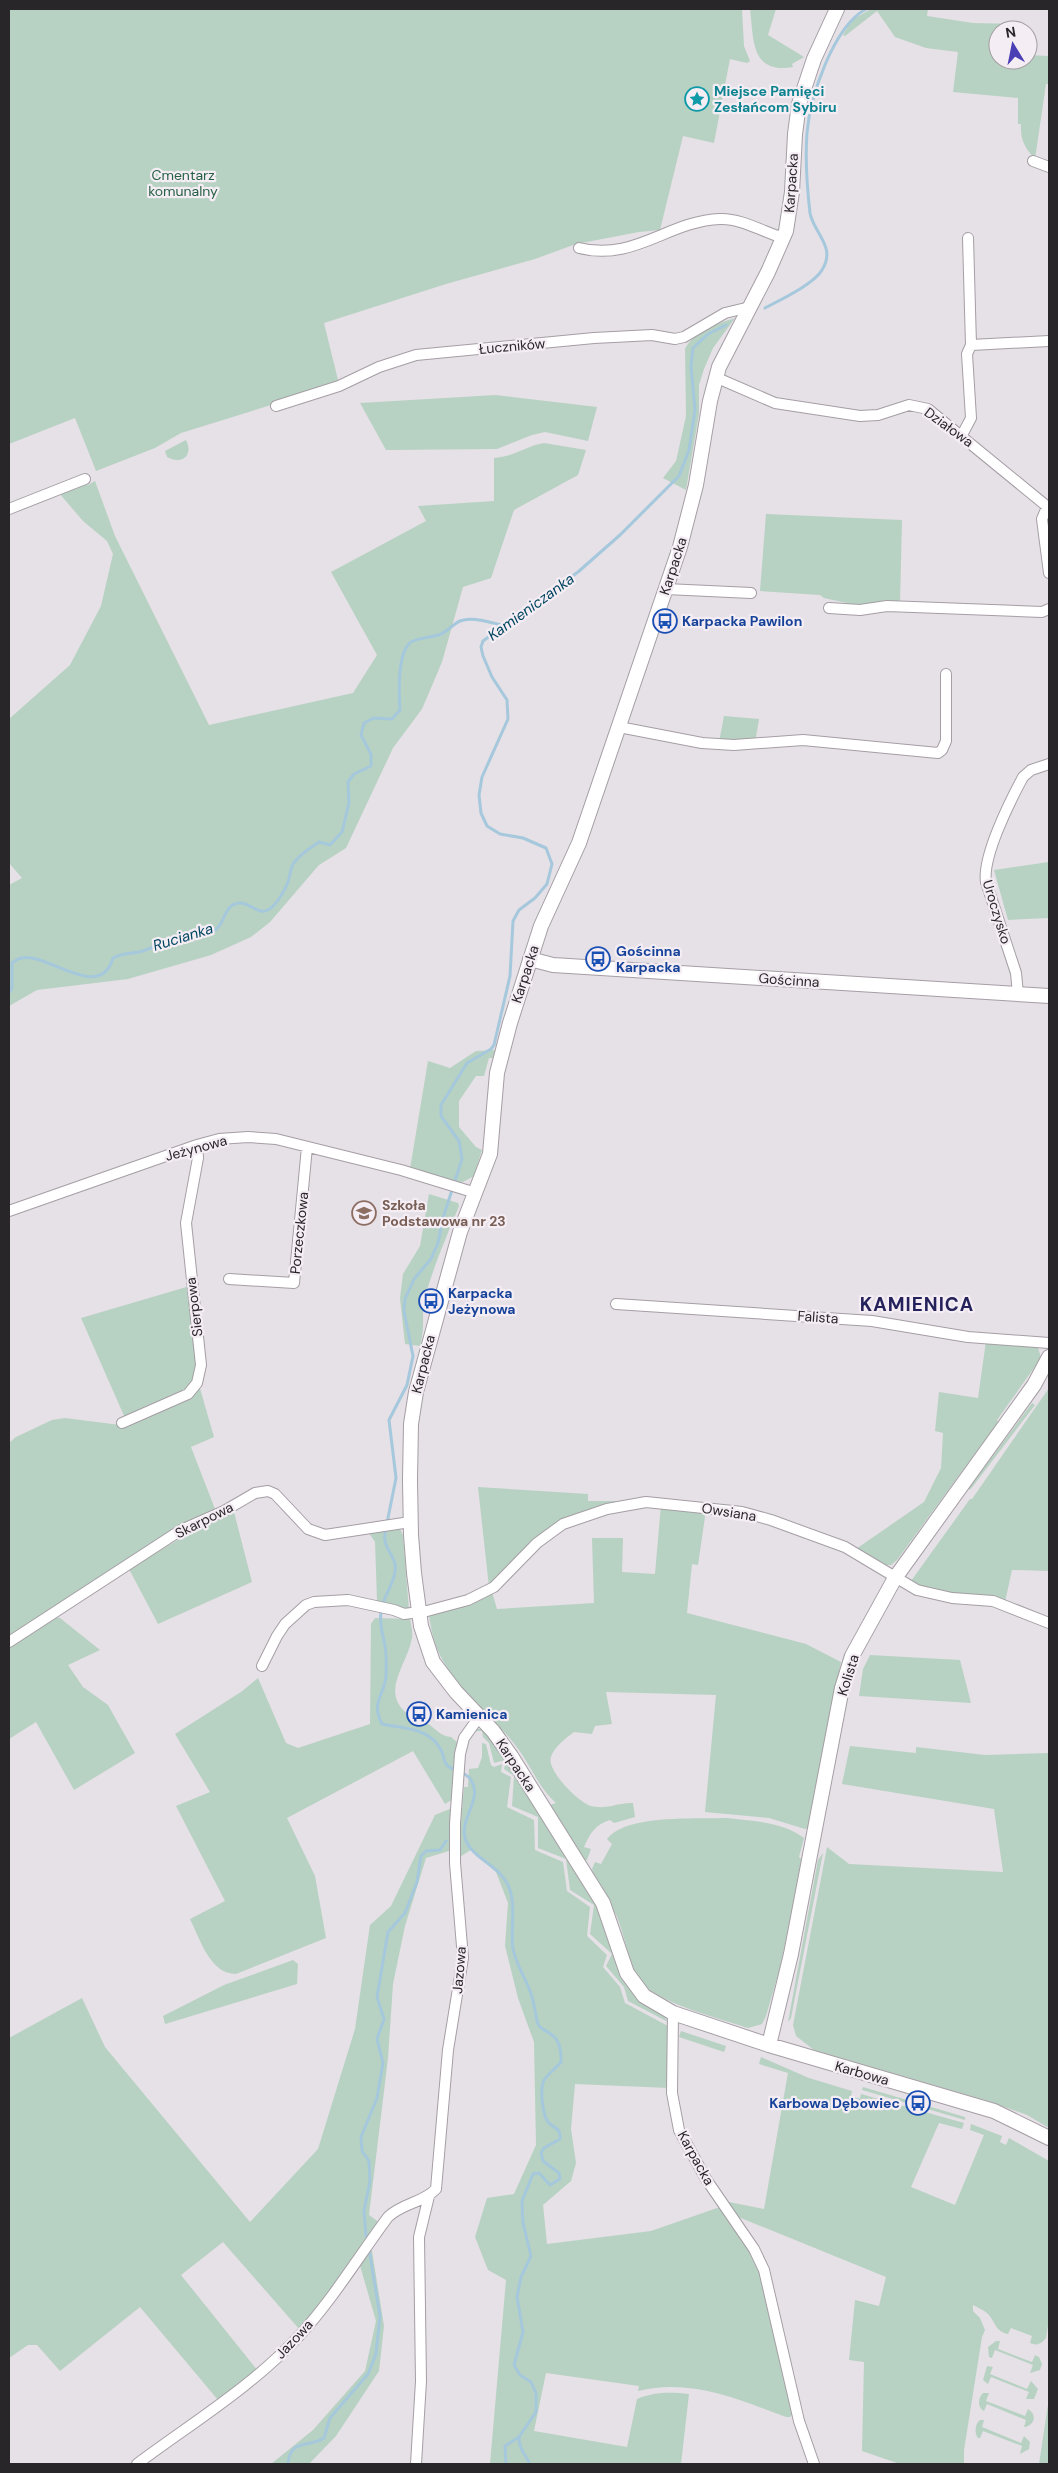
<svg xmlns="http://www.w3.org/2000/svg" width="1058" height="2473" viewBox="0 0 1058 2473" font-family="'DM Sans',sans-serif">
<style>
.green{fill:#b7d2c2}
.lines{fill:none;stroke-linecap:round;stroke-linejoin:round}
.stream{stroke:#a5c8dc;stroke-width:3}
.street-casing{stroke:#a59ea5;stroke-width:12}
.secondary-casing{stroke:#a59ea5;stroke-width:16}
.street{stroke:#fff;stroke-width:10}
.secondary{stroke:#fff;stroke-width:14}
.labels{text-anchor:middle;stroke-width:4.5;stroke-linejoin:round;paint-order:stroke}
.culture-label{font-size:14px;font-weight:bold;fill:#0d838f;stroke:#f4edf4;text-anchor:start}
.park-label{font-size:14px;fill:#266044;stroke:#f4edf4}
.street-label{font-size:14px;fill:#292629;stroke:#f4edf4}
.transit-label{font-size:14px;font-weight:bold;fill:#164399;stroke:#f4edf4;text-anchor:start}
.education-label{font-size:14px;font-weight:bold;fill:#785e54;stroke:#f4edf4;text-anchor:start}
.water-label{font-size:15px;font-style:italic;fill:#004560;stroke:#f4edf4}
.district-label{font-size:19px;font-weight:bold;letter-spacing:1px;fill:#25225b;stroke:#f4edf4}
</style>
<rect width="100%" height="100%" fill="#e6e0e7"/>
<!-- green -->
<path class="green" d="M9,9H742L744,46L750,61L747,63L730,59L714,143L683,136L660,230L639,232L576,244L535,259L446,284L324,323L339,384L181,433L155,448L96,471L75,418L9,444Z
M750,9H776L768,35L804,57L792,64L793,67C750,74 754,39 750,9Z
M871,9H928L927,16L973,23L1024,24V30H998V60H1028V55L1049,56V84H1046L1035,159C1025,148 1020,140 1021,124H1018V98L953,92L958,52L926,48L895,37L877,11L845,36L843,35L852,20Z
M735,318L713,348L704,369L699,385V414L686,490L663,478L676,461L686,416L685,349C694,331 717,324 735,318Z
M496,395L597,407L588,441L545,432L532,435L497,449L386,450L360,403Z
M186,440C194,456 181,465 167,457L165,451Z
M544,443L586,450L578,475L514,510L491,578L463,587L442,662L422,709L393,748L346,848L319,865L270,922L251,937L211,955L128,979L37,990L9,1006V885L22,878L9,863V719L70,665L101,606L113,554L107,541L83,521L59,493L83,483L88,485L95,481L115,536L209,725L353,693L377,655L331,572L426,521L418,506L494,501V458C513,457 526,446 544,443Z
M766,514L902,520L900,603L878,602L867,606L856,605L824,598L820,595L760,591Z
M724,716L759,719L756,737L751,741L719,742Z
M1049,862V918L1008,920L994,870Z
M495,1050L493,1058H489L484,1076H476L459,1101V1127L476,1147L482,1150L474,1176L461,1183L410,1169L428,1061L450,1068L476,1051Z
M429,1194L458,1203L459,1206C450,1228 424,1289 423,1309C423,1321 424,1332 420,1346L405,1344L400,1298L403,1274L420,1246Z
M190,1286L198,1365L192,1387L125,1418L81,1318Z
M986,1341L1038,1347L1041,1358L997,1420L998,1422L897,1560L891,1565H886L856,1549L924,1502L941,1468L943,1433L935,1431L939,1392L978,1398Z
M199,1385L214,1437L191,1447L215,1509L173,1529L9,1636V1443L16,1437L52,1420L65,1418L120,1425Z
M1049,1388V1571L1012,1570L1005,1602C977,1598 934,1596 911,1581L970,1499H972Z
M1032,1403L1035,1405L970,1490L969,1488Z
M478,1487L588,1494V1501H617L578,1514L489,1587Z
M661,1505L706,1510L698,1565L692,1564L687,1613L806,1644L841,1662L809,1828L805,1829L769,1818L705,1812L716,1695L606,1692L612,1724L595,1726L592,1734L574,1732C566,1738 554,1747 551,1757C546,1770 579,1803 591,1806C607,1810 619,1802 633,1803L635,1817L614,1823L610,1820C596,1824 590,1833 584,1847L591,1849L587,1860L584,1861L550,1805L556,1803C539,1788 532,1768 519,1750C495,1717 458,1692 440,1655C434,1643 431,1629 429,1615L492,1592L497,1609L594,1603L592,1538H623L622,1572L655,1574Z
M234,1512L252,1582L158,1624L129,1569L186,1535Z
M394,1528L400,1529L403,1535L409,1610L374,1604L377,1600L375,1542L369,1533Z
M55,1617L60,1618L100,1650L68,1665L83,1687L108,1705L135,1753L74,1790L36,1722L9,1739V1647Z
M375,1618L410,1619C411,1625 413,1632 412,1638C407,1666 378,1693 410,1716C415,1720 420,1720 425,1722C435,1727 439,1736 451,1737L457,1742L453,1799L445,1804L413,1751L287,1818L315,1876L326,1938L236,1974C210,1974 200,1939 190,1919L225,1901L176,1806L210,1792L175,1734L241,1692L258,1678L286,1743L298,1748L370,1724L371,1624Z
M870,1655L960,1660L971,1703L859,1696L863,1669Z
M477,1729H482L498,1747L597,1904L619,1970L627,1986L645,2004L664,2016L668,2022L628,2001L624,1987L606,1966L612,1954L590,1934L594,1905L570,1890L566,1859L538,1848V1817L512,1806L514,1776L504,1769L506,1760L494,1763L489,1743L483,1737L482,1731H474Z
M482,1743L486,1744L491,1765L494,1767L502,1764L501,1772L511,1777L507,1807L534,1820L535,1850L563,1862L567,1891L590,1907L587,1936L607,1955L603,1967L620,1987L625,2003L668,2026L669,2088L575,2084L571,2129L576,2163L571,2181L543,2205L547,2244L651,2231L720,2207L751,2250L762,2273L794,2412L790,2417H786C738,2399 690,2378 638,2391L639,2386L546,2373L534,2431L627,2447L637,2399C655,2392 669,2392 689,2394L681,2464H490L506,2280L488,2270L475,2237L487,2198L514,2194L536,2145L534,2042L518,1998L505,1946L508,1903L496,1872L471,1850L458,1858L464,1787H468L469,1769L478,1768L482,1757Z
M850,1746L916,1753V1747L985,1755L1049,1753V2128L1027,2115L988,2101L814,2050L796,2036L793,2025L827,1847L849,1864L1003,1872L994,1809L842,1784Z
M452,1808V1850L426,1858L405,1926L393,1984L388,2058L369,2215L380,2223L300,2330L223,2242L181,2275L258,2371L218,2400L140,2307L60,2371L37,2345H28L9,2358V2038L82,1998L105,2047L250,2222L318,2149L355,2029L370,1925L391,1906L435,1815Z
M727,1818C752,1821 784,1822 804,1838L799,1857L802,1860L780,1968L766,2016L762,2024L748,2028C722,2019 652,2002 638,1978C628,1959 625,1937 617,1917C610,1901 596,1886 592,1869L595,1862L601,1864L612,1844L607,1839C625,1814 698,1819 727,1818Z
M823,1853L791,2018L788,2022L818,1860Z
M293,1960L298,1964L297,1984L165,2024L163,2016L224,1985Z
M681,2031L726,2046L724,2052L679,2037Z
M761,2057L809,2078L852,2091L851,2096L860,2099L861,2094L964,2123L962,2129L939,2123L911,2187L955,2205L984,2135L970,2130L971,2124L1002,2136L1000,2142L1006,2145L1009,2138L1049,2161V2319L1046,2338C1041,2344 1037,2346 1030,2343L1032,2336L1011,2328L1008,2334C995,2331 996,2323 988,2314C984,2310 978,2308 973,2305V2311L980,2318L985,2330L982,2337L964,2450V2464H900L862,2451L864,2362L849,2360L855,2300L879,2306L886,2277L736,2216L724,2201L764,2209L788,2073L759,2064Z
M863,2087L965,2117V2120L862,2090Z
M371,2245L384,2326L379,2371L336,2436L309,2464H271L313,2430L365,2371L376,2321L359,2262Z
M996,2341H1000L998,2349L1032,2362L1035,2355L1039,2357L1042,2364L1040,2370L1030,2373L1033,2365L995,2350L992,2358L989,2357L988,2347Z
M987,2366L993,2367L990,2374L1027,2389L1031,2381L1038,2389L1034,2399H1026L1029,2392L991,2377L988,2384L983,2380Z
M983,2393H989L986,2401L1025,2416L1028,2409C1038,2415 1034,2426 1024,2427L1026,2420L987,2404L984,2411C977,2407 978,2398 983,2393Z
M1049,2398V2464H1039Z
M980,2420H984L982,2427L1021,2443L1024,2436L1030,2442L1029,2449L1020,2454L1022,2446L983,2431L980,2438H978C974,2433 975,2424 980,2420Z"/>
<g class="lines">
<!-- stream -->
<path class="stream" d="M765,308C780,300 814,284 822,270C837,247 813,232 810,213C807,187 805,159 807,133C810,97 833,27 866,9
M9,993L12,988V963C15,961 18,958 22,958C47,952 100,1003 113,958C122,953 129,954 139,952C155,948 169,939 185,935C193,934 204,935 212,932C226,926 222,905 239,903C250,902 257,915 268,910C276,906 285,890 288,882C290,876 290,870 293,864C300,854 310,848 319,842L330,845L342,832L349,803L348,782L354,774L371,766V754L361,735L364,723L374,718L392,719L400,710C399,695 397,652 411,642C420,637 431,638 441,634C448,631 453,624 460,621C473,616 490,623 502,625
M387,1523L396,1478L389,1420L407,1385L413,1356L404,1311L405,1299L414,1279L431,1259L438,1243L443,1218L462,1159L459,1141L441,1116V1105L467,1063L491,1049L494,1045L510,976L513,921L519,910L535,898L547,884L552,864L546,848L523,838L500,834L487,826L481,813L479,795L482,777L508,719L507,700L492,677L483,656L481,647L483,641L578,572L620,535L679,476L689,450L695,410L691,366L693,348L708,334L726,325
M386,1529C380,1550 398,1554 395,1572C393,1586 382,1598 381,1612C379,1625 383,1634 385,1646C387,1655 386,1668 386,1677C383,1698 371,1702 382,1724C404,1729 429,1727 441,1750C444,1754 443,1760 446,1764C453,1773 465,1770 471,1780C483,1799 460,1817 465,1838C471,1858 499,1865 508,1885C517,1904 510,1928 513,1949C516,1964 525,1977 530,1991C534,2001 535,2011 537,2021C540,2036 562,2026 561,2062C556,2068 548,2074 544,2080C540,2088 542,2114 548,2122C554,2129 561,2127 560,2139L544,2148L541,2153L543,2161L559,2173L560,2179L550,2185L539,2173L533,2174L522,2201L523,2223L531,2256L521,2277L517,2297L523,2332L514,2365L520,2375L531,2382L536,2393V2412L519,2437L505,2446L506,2464
M366,2236L364,2211L370,2181L369,2161L362,2151L361,2137L377,2098L383,2063L377,2039L384,2019L377,1997L388,1932L405,1913L417,1882L421,1856L426,1851L440,1850L446,1841
M519,2437C519,2449 525,2454 530,2464
M288,2464C290,2438 309,2448 324,2438L330,2418L368,2374L376,2354L380,2316L369,2249"/>
<!-- street casing -->
<g class="street-casing">
<path id="street" d="M1033,161L1049,167
M579,248C634,262 668,221 720,219C740,218 764,232 783,238
M971,345L1049,341
M715,377L775,403L860,416L878,415L909,405L928,409L1049,508
M276,406L339,386L379,367L416,355L594,338L652,335L675,339L684,337L725,313L750,307
M962,435L971,418L967,354L971,345L968,238
M1047,507L1042,519L1049,573
M9,509L85,479
M666,589L751,593
M829,608L860,610L887,606L1042,612L1049,609
M619,727L702,743L734,745L803,740L938,753L942,750L946,741V674
M1018,994L1016,973L986,882C982,857 1010,801 1023,777L1031,770L1049,764
M9,1211L197,1145L219,1139L248,1137L276,1139L401,1170L476,1193
M229,1279L294,1283L307,1147
M616,1304L872,1321L968,1337L1049,1343
M122,1423L188,1394L197,1383L201,1365L186,1223L198,1158L197,1145
M9,1642L181,1530L224,1511L255,1493L268,1491L275,1494L308,1529L325,1535L410,1522
M262,1666L277,1636L285,1624L306,1605L314,1602L348,1600L394,1610L404,1614L427,1611L468,1600L494,1587L537,1543L563,1524L607,1509L646,1502L742,1512L771,1520L845,1547L917,1590L952,1598L993,1601L1049,1623
M673,2013L672,2093L679,2130L706,2179L754,2249L764,2270L799,2421L814,2464
M137,2464C192,2423 253,2386 300,2335C333,2299 359,2256 388,2217C402,2203 423,2203 436,2189L448,2050L463,1958L455,1863V1824L460,1754L464,1738L479,1717
M416,2464L421,2381L419,2237L429,2196"/>
</g>
<!-- secondary casing -->
<g class="secondary-casing">
<path id="secondary" d="M837,9L814,59L799,104L795,134L792,192L786,231L768,272L719,367L710,401L696,485L680,547L579,843L541,926L510,1023L497,1073L490,1154L460,1232L416,1392L411,1424L410,1480L411,1535L414,1573L421,1626L433,1662L456,1692L493,1731L511,1756L603,1903L627,1973L644,1996L673,2013L769,2045L994,2111L1049,2138
M530,959L553,965L1049,996
M769,2045L791,1954L842,1688L852,1656L895,1578L1034,1385L1049,1357"/>
</g>
<!-- street -->
<use href="#street" class="street"/>
<!-- secondary -->
<use href="#secondary" class="secondary"/>
</g>
<!-- icons -->
<defs>
<g id="sight-ring" transform="scale(1.25)"><circle r="9.5" fill="#f4edf4" stroke="#0f9aa8" stroke-width="1.5"/><path d="M0-6L1.8-2.2L6-1.7L2.9 1.2L3.7 5.4L0 3.3L-3.7 5.4L-2.9 1.2L-6-1.7L-1.8-2.2Z" fill="#0f9aa8"/></g>
<g id="bus-ring" transform="scale(1.25)"><circle r="9.5" fill="#f4edf4" stroke="#1a4fb4" stroke-width="1.5"/><path d="M-5-6H5V4H4V6H2V4H-2V6H-4V4H-5ZM-3.5-4V0h7V-4ZM-3.5 1.2v1.5H-2V1.2ZM2 1.2v1.5H3.5V1.2Z" fill="#1a4fb4"/></g>
<g id="school-ring" transform="scale(1.25)"><circle r="9.5" fill="#f4edf4" stroke="#8d6e63" stroke-width="1.5"/><path d="M0-5L7-2L0 1L-7-2ZM-4 1L0 2.5L4 1V4Q0 6-4 4Z" fill="#8d6e63"/></g>
</defs>
<g fill-rule="evenodd">
<use href="#sight-ring" x="697" y="99"/>
<use href="#bus-ring" x="665" y="621"/>
<use href="#bus-ring" x="598" y="959"/>
<use href="#school-ring" x="364" y="1213"/>
<use href="#bus-ring" x="431" y="1301"/>
<use href="#bus-ring" x="419" y="1714"/>
<use href="#bus-ring" x="918" y="2103"/>
</g>
<g class="labels">
<!-- culture labels -->
<g class="culture-label">
<text x="714" y="96">Miejsce Pamięci<tspan x="714" dy="16">Zesłańcom Sybiru</tspan></text>
</g>
<!-- park labels -->
<g class="park-label">
<text x="183" y="180">Cmentarz<tspan x="183" dy="16">komunalny</tspan></text>
</g>
<!-- street labels -->
<g class="street-label">
<text transform="translate(791 183) rotate(-86)" y="5">Karpacka</text>
<text transform="translate(512 346) rotate(-5)" y="5">Łuczników</text>
<text transform="translate(949 427) rotate(36)" y="5">Działowa</text>
<text transform="translate(673 566) rotate(-72)" y="5">Karpacka</text>
<text transform="translate(997 912) rotate(73)" y="5">Uroczysko</text>
<text transform="translate(525 974) rotate(-72)" y="5">Karpacka</text>
<text transform="translate(789 980) rotate(4)" y="5">Gościnna</text>
<text transform="translate(196 1148) rotate(-15)" y="5">Jeżynowa</text>
<text transform="translate(299 1233) rotate(-84)" y="5">Porzeczkowa</text>
<text transform="translate(194 1307) rotate(-97)" y="5">Sierpowa</text>
<text transform="translate(818 1317) rotate(4)" y="5">Falista</text>
<text transform="translate(423 1364) rotate(-76)" y="5">Karpacka</text>
<text transform="translate(729 1512) rotate(9)" y="5">Owsiana</text>
<text transform="translate(204 1520) rotate(-27)" y="5">Skarpowa</text>
<text transform="translate(848 1675) rotate(-73)" y="5">Kolista</text>
<text transform="translate(516 1765) rotate(57)" y="5">Karpacka</text>
<text transform="translate(459 1970) rotate(-85)" y="5">Jazowa</text>
<text transform="translate(862 2073) rotate(16)" y="5">Karbowa</text>
<text transform="translate(696 2158) rotate(61)" y="5">Karpacka</text>
<text transform="translate(294 2339) rotate(-47)" y="5">Jazowa</text>
</g>
<!-- transit labels -->
<g class="transit-label">
<text x="682" y="626">Karpacka Pawilon</text>
<text x="616" y="956">Gościnna<tspan x="616" dy="16">Karpacka</tspan></text>
<text x="448" y="1298">Karpacka<tspan x="448" dy="16">Jeżynowa</tspan></text>
<text x="436" y="1719">Kamienica</text>
<text x="900" y="2108" text-anchor="end">Karbowa Dębowiec</text>
</g>
<!-- education labels -->
<g class="education-label">
<text x="382" y="1210">Szkoła<tspan x="382" dy="16">Podstawowa nr 23</tspan></text>
</g>
<!-- water labels -->
<g class="water-label">
<text transform="translate(531 607) rotate(-36)" y="5">Kamieniczanka</text>
<text transform="translate(183 937) rotate(-17)" y="5">Rucianka</text>
</g>
<!-- district labels -->
<g class="district-label">
<text x="917" y="1311">KAMIENICA</text>
</g>
</g>
<!-- border -->
<rect width="1058" height="2473" fill="none" stroke="#292629" stroke-width="20"/>
<!-- north arrow -->
<g transform="translate(1013 45) rotate(350)"><circle r="24" fill="#f4edf4" stroke="#a39da3"/>
<path d="M0-4L9 19L0 12L-9 19Z" fill="#4a3fb5"/>
<text y="-8" font-size="14" font-weight="bold" text-anchor="middle" fill="#292629">N</text>
</g>
</svg>
